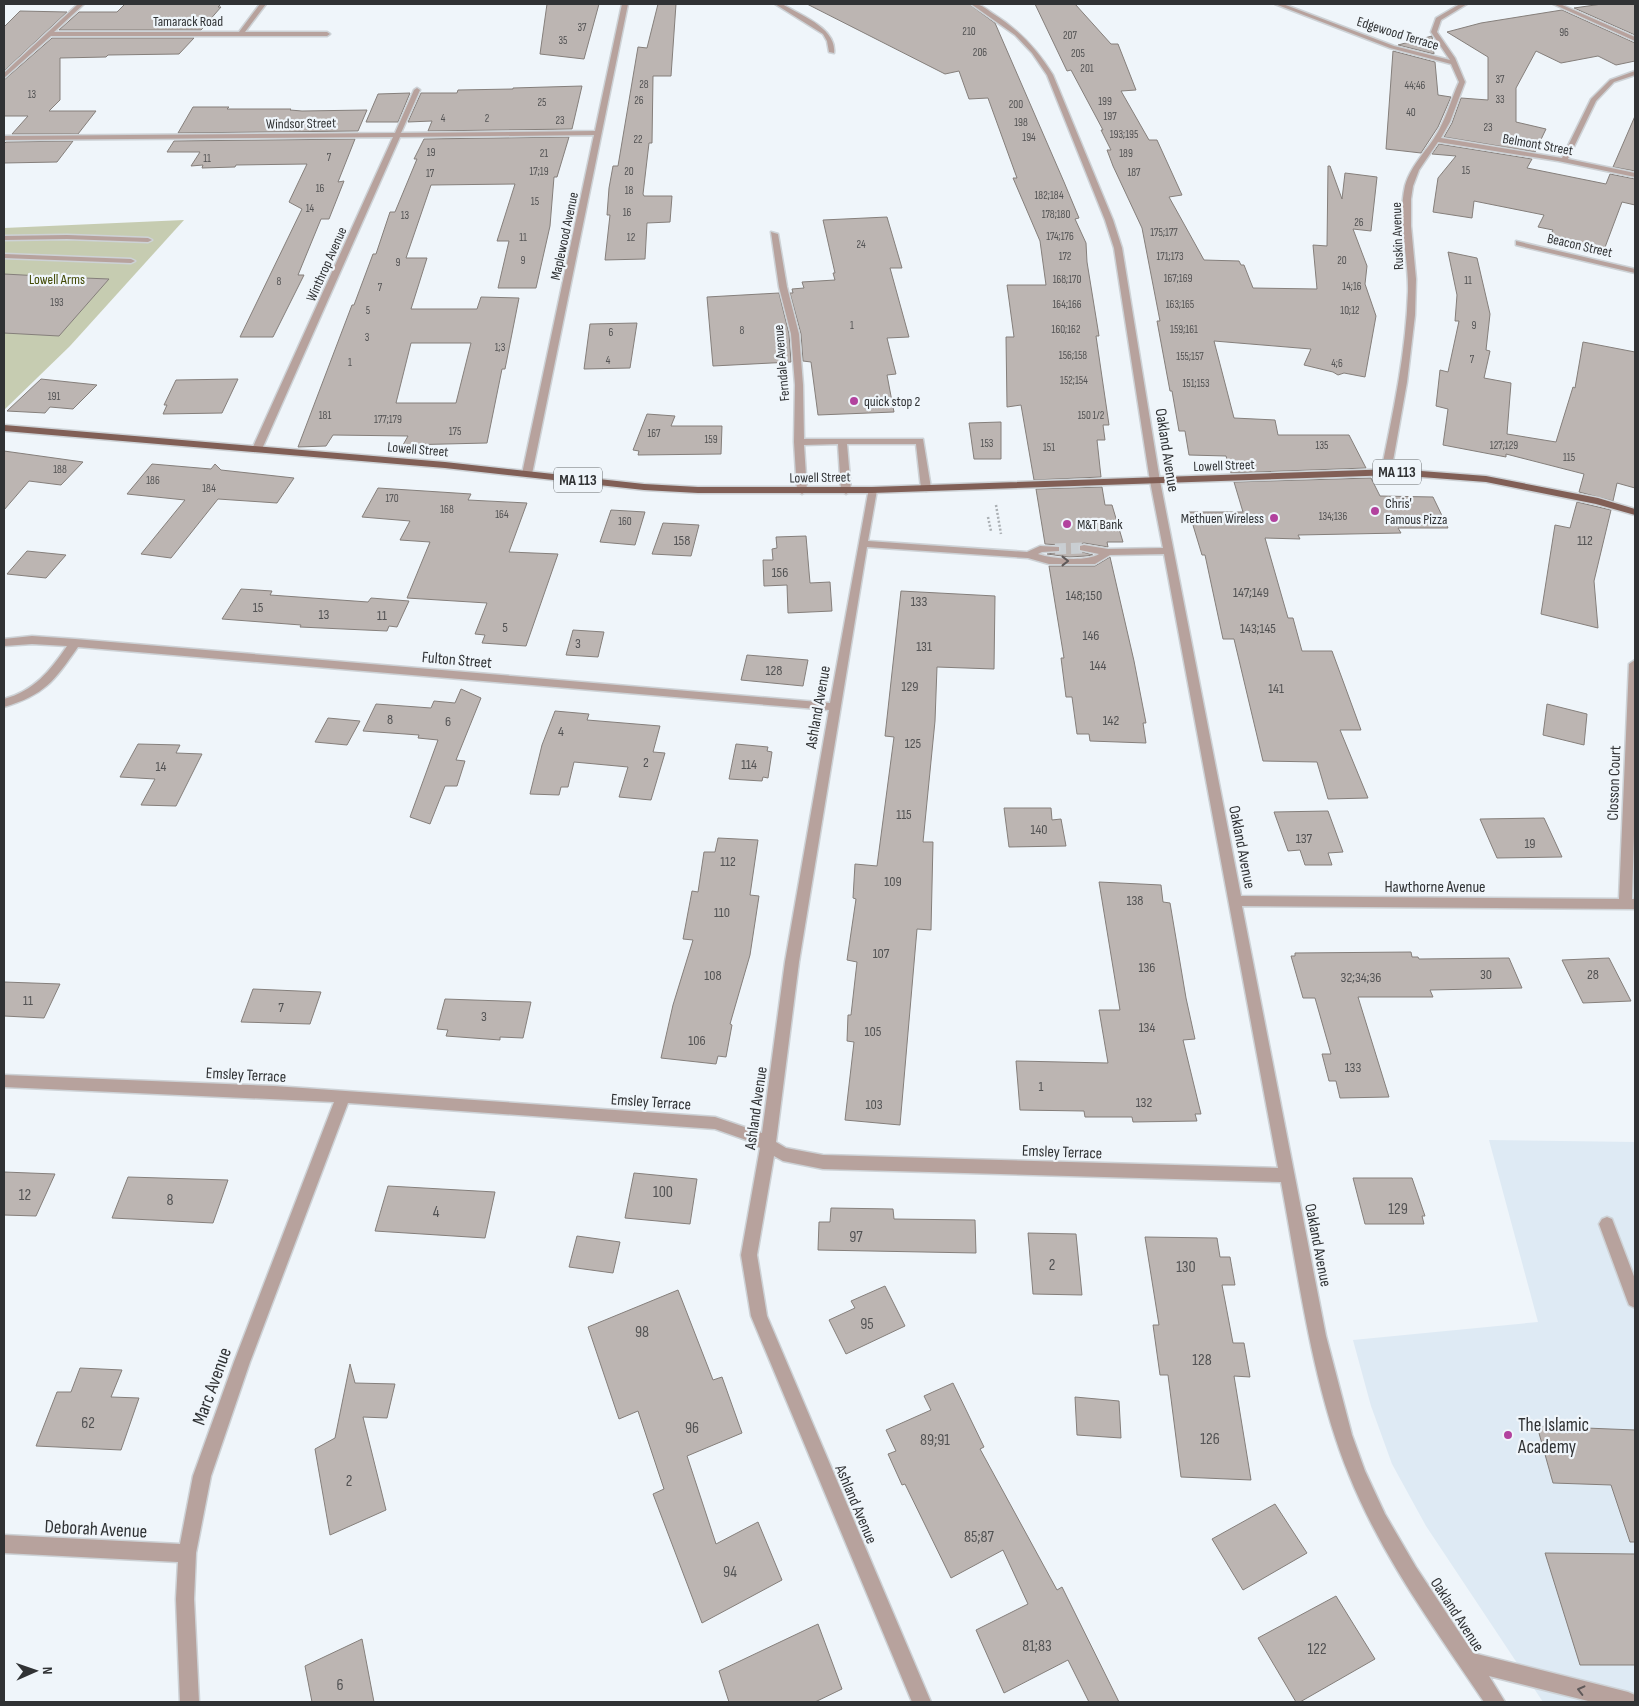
<svg xmlns="http://www.w3.org/2000/svg" width="1639" height="1706" viewBox="0 0 1639 1706" font-family="'Sofia Sans Condensed',sans-serif">
<style>
.built{fill:#deeaf4}
.green{fill:#c6ccb1}
.building{fill:#bcb5b2;stroke:#857f7b;fill-rule:evenodd}
.lines{fill:none;stroke-linecap:round;stroke-linejoin:round}
.minor-tunnel{stroke:#c9ced2;stroke-width:11;stroke-dasharray:11 5;stroke-linecap:butt}
.minor-casing{stroke:#cdd2d6;stroke-width:3}
.major-casing{stroke:#cdd2d6;stroke-width:3}
.path{stroke:#abb0b4;stroke-width:2.5;stroke-dasharray:2 2;stroke-linecap:butt}
.minor{fill:#b7a29d;fill-rule:evenodd}
.major{fill:#815f56;fill-rule:evenodd}
.oneway{stroke:#5f5959}
.poi-dot{fill:#b2429e;stroke:#eff5fa;stroke-width:2}
.labels{text-anchor:middle;stroke-width:4.5;stroke-linejoin:round;paint-order:stroke}
.far-number-label{font-size:11px;fill:#535354}
.far-street-label{font-size:14px;fill:#303234;stroke:#eff5fa}
.far-park-label{font-size:14px;fill:#424a05;stroke:#eff5fa}
.far-poi-label{font-size:14px;fill:#303234;stroke:#eff5fa;text-anchor:start}
.number-label{font-size:14px;fill:#535354}
.shield{fill:#eff5fa;stroke:#696c6f;stroke-width:1}
.shield-label{font-size:15px;font-weight:bold;fill:#303234}
.street-label{font-size:16px;fill:#303234;stroke:#eff5fa}
.near-number-label{font-size:16px;fill:#535354}
.near-street-label{font-size:19px;fill:#303234;stroke:#eff5fa}
.near-poi-label{font-size:19px;fill:#303234;stroke:#eff5fa;text-anchor:start}
</style>
<rect width="100%" height="100%" fill="#eff5fa"/>
<!-- built -->
<path class="built" d="M1489,1140L1635,1142V1702H1543L1426,1526L1392,1464L1371,1406L1353,1340L1538,1322Z"/>
<!-- green -->
<path class="green" d="M184,220L70,346L4,410V228Z"/>
<!-- building -->
<path class="building" d="M125,4H221L218,7H221L201,30H59L79,12H117Z
M547,4H599L584,59L540,54Z
M658,4H676L671,76H653L652,143H649L643,194L644,196H672L670,222L647,223L645,259L605,260L610,215H607L609,188L613,166H618L638,47L647,48Z
M807,4H969L995,23L1064,182L1079,218L1075,219L1086,243L1087,262L1099,336H1096L1109,425H1103L1105,440H1097L1101,477L1034,480L1021,405L1007,407L1006,337H1014L1007,285H1046L1040,241L1013,178H1017L988,98L969,99L959,71L945,74Z
M1035,4H1075L1111,44H1118L1136,90L1121,91L1149,140H1157L1182,195L1169,197L1204,260L1239,261L1241,265H1244L1253,288L1317,289L1313,245L1327,246L1328,166H1330L1342,199L1345,173L1377,177L1371,231L1353,229L1367,266L1365,284L1376,316L1365,377L1344,373L1338,375L1333,372L1304,365L1311,349L1214,341L1234,418L1275,420L1278,435H1349L1366,468L1231,473L1226,456L1189,455L1185,431H1179L1172,391H1170L1157,321H1160L1142,228L1113,166L1107,150H1111L1101,130H1103L1071,70L1067,71Z
M1602,4H1635V35L1574,8Z
M1562,10L1635,43V61L1616,65L1598,56L1561,63L1536,51L1516,88V122L1546,129L1535,152L1444,137L1452,123L1461,98L1488,100V57L1447,32L1481,23Z
M20,11L67,12L4,71V27Z
M1432,36L1434,54L1398,45Z
M52,38H194L179,54L108,55L106,57L60,58V100L49,111H96L78,134H12L28,116H4V80Z
M1393,51L1435,62L1438,95L1451,97L1438,127L1421,153L1386,149Z
M582,86L572,129L428,131L432,121L408,122L421,93H457L458,90L513,89V88Z
M410,93L398,122H366L378,94Z
M193,107H229L227,109H291L290,110L302,111L367,110L358,131L178,133Z
M1635,116V171L1613,167Z
M569,137L557,177H554L550,226L536,288H498L509,241H497L515,184L431,185L406,258H427L411,309H477L481,297L519,298L505,369H502L487,443L403,445L408,436L333,435L326,446L298,447L352,305H354L373,254H376L390,212H395L417,159H414L424,139ZM411,343H471L456,403H396Z
M355,139L338,182L344,181L329,219H321L298,275H304L273,337H240L302,209L289,202L307,164L236,165L235,167L202,168L203,165L191,166L200,152H167L174,141Z
M73,141L57,162L4,163V144L6,142Z
M1439,144L1532,159L1527,168L1606,184L1610,174L1635,179V205L1622,202L1604,250L1549,238L1553,230L1538,227L1544,215L1474,201L1472,218L1433,212L1438,178L1456,156L1432,154Z
M887,217L902,268H890L909,337L887,338L896,374L887,375L894,412L818,415L811,362L803,361L801,334L790,293H793L792,289L804,288L802,282L835,280L833,273H835L823,220Z
M1448,252L1477,258L1490,314L1486,350L1490,351L1484,378L1511,383L1507,434L1556,442L1573,387L1575,388L1583,342L1635,352V488L1617,483L1613,501L1579,492L1584,474L1506,454V457L1443,445L1448,409L1436,406L1440,370L1448,372L1459,321H1455L1457,295Z
M4,274L60,277L109,279L59,336L4,333Z
M779,293L789,334L791,362L713,366L707,297Z
M637,323L630,368L584,369L590,324Z
M41,379L97,385L73,409L50,407L45,413L7,411Z
M238,379L222,413L163,414L167,405H164L176,380Z
M647,414L675,416L671,426H722L721,454L638,455L639,451L633,450Z
M1001,422V459H974L969,423Z
M4,451L83,462L61,485L29,481L4,510Z
M152,464L211,469L215,464L221,470L294,478L277,503L218,499L171,558L141,554L185,500L127,494Z
M1371,478L1380,496L1433,497L1448,528H1398L1401,533L1298,535L1300,539L1265,538L1288,618H1293L1302,651H1332L1361,730H1340L1368,798L1328,799L1317,762L1263,761L1234,639H1223L1205,555H1202L1189,512H1243L1234,482Z
M1102,487L1105,505H1112L1123,542H1107L1108,547L1084,543L1080,544L1079,551L1093,555L1086,556L1069,557L1047,554L1060,552L1061,547L1059,545L1045,544L1036,489Z
M378,488L471,494L468,500L527,503L509,552L558,554L526,646L482,643L485,635L475,634L487,603L407,598L430,542L400,540L410,521L362,517Z
M1577,502L1611,510L1594,581L1598,628L1541,614L1555,525L1570,528Z
M611,510L645,512L635,545L600,542Z
M663,523L699,525L691,556L652,554Z
M806,536L810,583L830,582L832,611L788,613L787,585L764,586L763,560H773L772,549L777,548L776,537Z
M27,551L66,555L46,578L7,574Z
M1110,557L1134,661L1146,723H1143L1146,743L1090,741L1089,734H1077L1072,697H1066L1061,658H1064L1049,566H1095Z
M241,589L272,591L270,595L368,602L371,598L409,601L397,627L389,626L387,631L300,627L301,625L222,619Z
M901,591L995,596L994,669L937,667L935,721L923,842H933L931,930L917,929L900,1125L845,1120L854,1042L847,1041L848,1015H851L857,962L847,960L856,899L853,898L855,864L877,866L894,737L885,736Z
M573,630L604,632L598,657L566,655Z
M747,655L808,660L803,686L741,680Z
M461,689L481,698L456,760L465,761L457,786H445L430,824L410,817L438,740L418,738L419,735L363,731L376,704L431,708L434,701L455,703Z
M1547,704L1587,714L1584,745L1543,735Z
M555,711L589,714L587,720L660,726L653,752L665,753L651,800L619,797L628,767L574,762L568,787H561L559,795L530,794L542,745Z
M328,718L360,721L347,745L315,742Z
M138,744L180,745L176,753L202,754L176,806L141,805L155,779L120,777Z
M736,744L768,747L767,751L772,752L768,778L763,777L762,781L729,779Z
M1004,808H1051L1052,820L1061,819L1066,846L1009,847Z
M1328,811L1343,852L1328,853L1332,865H1305L1300,850L1288,851L1274,812Z
M1544,818L1562,857L1497,858L1480,819Z
M718,838L758,840L750,895L759,896L750,955L730,1024L732,1025L726,1057L718,1056L716,1064L661,1058L673,1005L693,940L683,939L692,891L698,892L704,852H715Z
M1099,882L1161,885L1163,902L1170,903L1186,998L1195,1039L1183,1040L1201,1114H1195L1197,1121L1133,1122L1132,1117H1085L1084,1111L1020,1110L1016,1061L1108,1063L1099,1010H1120Z
M1411,952L1412,957H1418L1419,959L1509,958L1522,988L1430,990L1433,997H1358L1389,1097L1340,1098L1336,1081H1329L1322,1054H1331L1315,998H1303L1291,956H1295V953Z
M1609,958L1631,1001L1583,1003L1562,960Z
M4,982L60,984L44,1018L4,1016Z
M253,989L321,992L310,1024L241,1022Z
M445,999L531,1002L523,1038L500,1037V1040L446,1036L448,1030L437,1029Z
M4,1172L55,1174L36,1216L4,1215Z
M634,1173L697,1179L690,1224L625,1218Z
M128,1177L228,1180L213,1223L112,1218Z
M1353,1178H1412L1425,1216H1422L1424,1224H1365Z
M388,1186L495,1192L485,1238L375,1231Z
M831,1208L893,1209L894,1219L975,1220L976,1253L818,1250L819,1222H830Z
M1028,1233L1076,1234L1082,1295L1033,1294Z
M577,1236L620,1242L613,1273L569,1267Z
M1145,1237L1217,1238L1220,1257H1230L1235,1285H1222L1233,1343H1244L1250,1377L1234,1376L1251,1480L1181,1477L1168,1375H1160L1153,1325H1159Z
M885,1286L905,1326L846,1354L829,1320L855,1308L851,1301Z
M678,1290L713,1380L722,1377L742,1433L687,1456L716,1544L758,1522L782,1580L702,1623L653,1494L664,1489L638,1411L619,1419L588,1327Z
M350,1364L355,1383L395,1384L387,1418L363,1417L386,1510L330,1535L315,1449L335,1438Z
M80,1368L122,1370L111,1397L139,1398L121,1450L36,1446L57,1392H71Z
M953,1383L984,1447L980,1449L1057,1590L1062,1587L1119,1702H1089L1068,1660L1004,1693L976,1630L1028,1604L1003,1550L951,1578L905,1484L902,1485L888,1454L896,1451L886,1430L931,1410L924,1396Z
M1075,1397L1119,1401L1121,1438L1077,1435Z
M1537,1426L1635,1430V1542H1630L1611,1485L1553,1483Z
M1275,1504L1307,1553L1243,1590L1212,1539Z
M1545,1553L1635,1554V1665H1580Z
M1336,1596L1375,1659L1300,1702H1296L1258,1638Z
M818,1624L842,1689L815,1702H729L719,1671Z
M362,1639L374,1702H312L305,1666Z"/>
<g class="lines">
<!-- minor-tunnel -->
<path class="minor-tunnel" d="M1055,549L1084,548"/>
<!-- minor casing -->
<g class="minor-casing">
<path id="minor" d="M78,4H84L54,32H239L260,4H266L245,32H327L330,34L327,36H51L4,78V73Z
M622,4H628L532,474L527,477L522,474L594,135L400,137L262,449L257,452L252,449L393,137L4,140V136L395,133L414,90L417,88L420,90L401,133L595,131Z
M775,4H782C800,15 837,28 834,53L829,52L827,41L823,34Z
M971,4C979,3 985,8 992,13C1018,29 1037,49 1053,75L1113,220L1122,248L1160,481L1241,896L1619,899L1629,664L1635,660V803L1632,899H1635V909L1242,906L1326,1336L1352,1435L1365,1471L1385,1514L1416,1567L1473,1653L1628,1692L1635,1695V1702H1592L1489,1676L1505,1702H1484C1435,1629 1382,1557 1349,1475C1312,1384 1299,1278 1281,1182L823,1169L783,1161L774,1156L757,1255L767,1316L931,1702H912L751,1316L741,1255L760,1148L749,1141L715,1129L348,1103L250,1362L211,1476L196,1553L194,1599L199,1702H180L176,1599L178,1562L4,1553V1535L180,1544L193,1476L234,1362L334,1102L4,1087V1075L274,1086L715,1117L762,1133L785,962L829,710L78,647C54,681 45,695 4,707V699C34,691 50,671 67,646L32,644L4,646V639L32,636L75,639L830,703L869,488H875L877,490L868,541L1027,552L1040,546L1059,547V551L1042,552L1038,554C1052,559 1087,562 1099,554L1080,550V546L1084,545L1108,549L1163,548L1150,481L1114,248L1105,220L1047,75L1032,53L1015,35ZM867,547L1028,558L1049,564H1095L1110,555L1164,554L1278,1168L823,1155L786,1148L776,1142L799,962Z
M1275,4H1283L1394,46L1450,60L1431,32L1436,18L1460,4H1467L1441,20L1437,32L1455,58L1465,82L1450,122L1441,138L1562,158L1591,99L1610,80L1635,71V75L1614,82L1596,101L1568,159L1635,173V177L1558,161L1438,142L1419,170L1413,186L1411,199V226L1416,279L1415,315L1407,382L1391,472L1386,475L1381,472C1393,413 1406,353 1408,292C1409,257 1397,221 1405,186C1411,164 1430,148 1440,128C1448,113 1452,97 1459,82L1451,64L1390,48Z
M1553,4H1560L1635,37V41Z
M771,232L778,234L787,287L799,334L803,385L804,439H923L931,488L929,490L926,491L921,488L916,444H847L851,491L846,494L841,491L838,444L804,445L807,491L802,494L797,491L794,442L795,385L791,334L779,287Z
M67,235L148,238L152,240L148,242L67,239L4,240V236Z
M1516,241L1635,269V273L1516,245Z
M4,254L131,259L135,261L131,263L4,258Z
M1607,1217L1612,1219L1635,1279V1308L1629,1305L1627,1300L1599,1224L1602,1219Z"/>
</g>
<!-- major casing -->
<g class="major-casing">
<path id="major" d="M4,425L445,462L644,484L698,487H872L1395,469L1486,476L1598,498L1635,509V515L1596,504L1486,482L1395,475L872,493H698L644,490L445,468L4,431Z"/>
</g>
<!-- path -->
<path class="path" d="M996,505L1001,534
M988,517L991,531"/>
<!-- minor -->
<use href="#minor" class="minor"/>
<!-- major -->
<use href="#major" class="major"/>
</g>
<!-- one-way arrows -->
<defs><path id="oneway-chevron" d="M-2-3.5L2.5 0L-2 3.5" fill="none" stroke-width="1.6" stroke-linecap="round" stroke-linejoin="round" transform="scale(1.25)"/></defs>
<g class="oneway">
<use href="#oneway-chevron" transform="translate(1065 561)"/>
<use href="#oneway-chevron" transform="translate(1581 1690) rotate(-166)"/>
</g>
<!-- markers -->
<g class="poi-dot">
<circle cx="854" cy="401" r="5"/>
<circle cx="1375" cy="511" r="5"/>
<circle cx="1274" cy="518" r="5"/>
<circle cx="1067" cy="524" r="5"/>
<circle cx="1508" cy="1435" r="5"/>
</g>
<g class="labels">
<!-- far-number labels -->
<g class="far-number-label">
<text x="582" y="31">37</text>
<text x="969" y="35">210</text>
<text x="1564" y="36">96</text>
<text x="1070" y="39">207</text>
<text x="563" y="44">35</text>
<text x="980" y="56">206</text>
<text x="1078" y="57">205</text>
<text x="1087" y="72">201</text>
<text x="1500" y="83">37</text>
<text x="644" y="88">28</text>
<text x="1415" y="89">44;46</text>
<text x="32" y="98">13</text>
<text x="1500" y="103">33</text>
<text x="639" y="104">26</text>
<text x="1105" y="105">199</text>
<text x="542" y="106">25</text>
<text x="1016" y="108">200</text>
<text x="1411" y="116">40</text>
<text x="1110" y="120">197</text>
<text x="443" y="122">4</text>
<text x="487" y="122">2</text>
<text x="560" y="124">23</text>
<text x="1021" y="126">198</text>
<text x="1488" y="131">23</text>
<text x="1124" y="138">193;195</text>
<text x="1029" y="141">194</text>
<text x="638" y="143">22</text>
<text x="431" y="156">19</text>
<text x="544" y="157">21</text>
<text x="1126" y="157">189</text>
<text x="329" y="161">7</text>
<text x="207" y="162">11</text>
<text x="1466" y="174">15</text>
<text x="539" y="175">17;19</text>
<text x="629" y="175">20</text>
<text x="1134" y="176">187</text>
<text x="430" y="177">17</text>
<text x="320" y="192">16</text>
<text x="629" y="194">18</text>
<text x="1049" y="199">182;184</text>
<text x="535" y="205">15</text>
<text x="310" y="212">14</text>
<text x="627" y="216">16</text>
<text x="1056" y="218">178;180</text>
<text x="405" y="219">13</text>
<text x="1359" y="226">26</text>
<text x="1164" y="236">175;177</text>
<text x="1060" y="240">174;176</text>
<text x="523" y="241">11</text>
<text x="631" y="241">12</text>
<text x="861" y="248">24</text>
<text x="1065" y="260">172</text>
<text x="1170" y="260">171;173</text>
<text x="523" y="264">9</text>
<text x="1342" y="264">20</text>
<text x="398" y="266">9</text>
<text x="1178" y="282">167;169</text>
<text x="1067" y="283">168;170</text>
<text x="1468" y="284">11</text>
<text x="279" y="285">8</text>
<text x="1352" y="290">14;16</text>
<text x="380" y="291">7</text>
<text x="57" y="306">193</text>
<text x="1067" y="308">164;166</text>
<text x="1180" y="308">163;165</text>
<text x="368" y="314">5</text>
<text x="1350" y="314">10;12</text>
<text x="852" y="329">1</text>
<text x="1474" y="329">9</text>
<text x="1066" y="333">160;162</text>
<text x="1184" y="333">159;161</text>
<text x="742" y="334">8</text>
<text x="611" y="336">6</text>
<text x="367" y="341">3</text>
<text x="500" y="351">1;3</text>
<text x="1073" y="359">156;158</text>
<text x="1190" y="360">155;157</text>
<text x="1472" y="363">7</text>
<text x="608" y="364">4</text>
<text x="350" y="366">1</text>
<text x="1337" y="367">4;6</text>
<text x="1074" y="384">152;154</text>
<text x="1196" y="387">151;153</text>
<text x="54" y="400">191</text>
<text x="325" y="419">181</text>
<text x="1091" y="419">150 1/2</text>
<text x="388" y="423">177;179</text>
<text x="455" y="435">175</text>
<text x="654" y="437">167</text>
<text x="711" y="443">159</text>
<text x="987" y="447">153</text>
<text x="1322" y="449">135</text>
<text x="1504" y="449">127;129</text>
<text x="1049" y="451">151</text>
<text x="1569" y="461">115</text>
<text x="60" y="473">188</text>
<text x="153" y="484">186</text>
<text x="209" y="492">184</text>
<text x="392" y="502">170</text>
<text x="447" y="513">168</text>
<text x="502" y="518">164</text>
<text x="1333" y="520">134;136</text>
<text x="625" y="525">160</text>
</g>
<!-- far-street labels -->
<g class="far-street-label">
<text x="188" y="26">Tamarack Road</text>
<text transform="translate(1398 33) rotate(17)" y="5">Edgewood Terrace</text>
<text transform="translate(301 123) rotate(-1)" y="5">Windsor Street</text>
<text transform="translate(1538 144) rotate(10)" y="5">Belmont Street</text>
<text transform="translate(564 236) rotate(-78)" y="5">Maplewood Avenue</text>
<text transform="translate(1397 236) rotate(-92)" y="5">Ruskin Avenue</text>
<text transform="translate(1580 245) rotate(13)" y="5">Beacon Street</text>
<text transform="translate(326 264) rotate(-66)" y="5">Winthrop Avenue</text>
<text transform="translate(781 363) rotate(-95)" y="5">Ferndale Avenue</text>
<text transform="translate(418 449) rotate(5)" y="5">Lowell Street</text>
<text transform="translate(1224 465) rotate(-2)" y="5">Lowell Street</text>
<text transform="translate(820 477) rotate(-1)" y="5">Lowell Street</text>
</g>
<!-- far-park labels -->
<g class="far-park-label">
<text x="57" y="284">Lowell Arms</text>
</g>
<!-- far-poi labels -->
<g class="far-poi-label">
<text x="864" y="406">quick stop 2</text>
<text x="1385" y="508">Chris'<tspan x="1385" dy="16">Famous Pizza</tspan></text>
<text x="1264" y="523" text-anchor="end">Methuen Wireless</text>
<text x="1077" y="529">M&amp;T Bank</text>
</g>
<!-- number labels -->
<g class="number-label">
<text x="682" y="545">158</text>
<text x="1585" y="545">112</text>
<text x="780" y="577">156</text>
<text x="1251" y="597">147;149</text>
<text x="1084" y="600">148;150</text>
<text x="919" y="606">133</text>
<text x="258" y="612">15</text>
<text x="324" y="619">13</text>
<text x="382" y="620">11</text>
<text x="505" y="632">5</text>
<text x="1258" y="633">143;145</text>
<text x="1091" y="640">146</text>
<text x="578" y="648">3</text>
<text x="924" y="651">131</text>
<text x="1098" y="670">144</text>
<text x="774" y="675">128</text>
<text x="910" y="691">129</text>
<text x="1276" y="693">141</text>
<text x="390" y="724">8</text>
<text x="1111" y="725">142</text>
<text x="448" y="726">6</text>
<text x="561" y="736">4</text>
<text x="913" y="748">125</text>
<text x="646" y="767">2</text>
<text x="749" y="769">114</text>
<text x="161" y="771">14</text>
<text x="904" y="819">115</text>
<text x="1039" y="834">140</text>
<text x="1304" y="843">137</text>
<text x="1530" y="848">19</text>
<text x="728" y="866">112</text>
<text x="893" y="886">109</text>
<text x="1135" y="905">138</text>
<text x="722" y="917">110</text>
<text x="881" y="958">107</text>
<text x="1147" y="972">136</text>
<text x="1486" y="979">30</text>
<text x="1593" y="979">28</text>
<text x="713" y="980">108</text>
<text x="1361" y="982">32;34;36</text>
<text x="28" y="1005">11</text>
<text x="281" y="1012">7</text>
<text x="484" y="1021">3</text>
<text x="1147" y="1032">134</text>
<text x="873" y="1036">105</text>
<text x="697" y="1045">106</text>
<text x="1353" y="1072">133</text>
<text x="1041" y="1091">1</text>
<text x="1144" y="1107">132</text>
<text x="874" y="1109">103</text>
</g>
<!-- shield labels -->
<g class="shield">
<rect x="1373" y="459.5" width="48" height="25" rx="4"/>
<rect x="554" y="467.5" width="48" height="25" rx="4"/>
</g>
<g class="shield-label">
<text x="1397" y="477">MA 113</text>
<text x="578" y="485">MA 113</text>
</g>
<!-- street labels -->
<g class="street-label">
<text transform="translate(1168 450) rotate(81)" y="6">Oakland Avenue</text>
<text transform="translate(457 659) rotate(5)" y="6">Fulton Street</text>
<text transform="translate(817 707) rotate(-80)" y="6">Ashland Avenue</text>
<text transform="translate(1613 783) rotate(-88)" y="6">Closson Court</text>
<text transform="translate(1243 847) rotate(79)" y="6">Oakland Avenue</text>
<text x="1435" y="892">Hawthorne Avenue</text>
<text transform="translate(246 1074) rotate(3)" y="6">Emsley Terrace</text>
<text transform="translate(651 1101) rotate(4)" y="6">Emsley Terrace</text>
<text transform="translate(755 1108) rotate(-82)" y="6">Ashland Avenue</text>
<text transform="translate(1062 1151) rotate(2)" y="6">Emsley Terrace</text>
<text transform="translate(1319 1245) rotate(79)" y="6">Oakland Avenue</text>
<text transform="translate(857 1504) rotate(67)" y="6">Ashland Avenue</text>
<text transform="translate(1458 1614) rotate(57)" y="6">Oakland Avenue</text>
</g>
<!-- near-number labels -->
<g class="near-number-label">
<text x="663" y="1197">100</text>
<text x="25" y="1200">12</text>
<text x="170" y="1205">8</text>
<text x="1398" y="1214">129</text>
<text x="436" y="1217">4</text>
<text x="856" y="1242">97</text>
<text x="1052" y="1270">2</text>
<text x="1186" y="1272">130</text>
<text x="867" y="1329">95</text>
<text x="642" y="1337">98</text>
<text x="1202" y="1365">128</text>
<text x="88" y="1428">62</text>
<text x="692" y="1433">96</text>
<text x="1210" y="1444">126</text>
<text x="935" y="1445">89;91</text>
<text x="349" y="1486">2</text>
<text x="979" y="1542">85;87</text>
<text x="730" y="1577">94</text>
<text x="1037" y="1651">81;83</text>
<text x="1317" y="1654">122</text>
<text x="340" y="1690">6</text>
</g>
<!-- near-street labels -->
<g class="near-street-label">
<text transform="translate(211 1386) rotate(-70)" y="7">Marc Avenue</text>
<text transform="translate(96 1528) rotate(3)" y="7">Deborah Avenue</text>
</g>
<!-- near-poi labels -->
<g class="near-poi-label">
<text x="1518" y="1431">The Islamic<tspan x="1518" dy="22">Academy</tspan></text>
</g>
</g>
<!-- border -->
<rect width="1639" height="1706" fill="none" stroke="#303234" stroke-width="10"/>
<!-- north arrow -->
<g transform="translate(35 1671) rotate(88)" stroke="#eff5fa" stroke-width="4" paint-order="stroke">
<path d="M0-4L9 19L0 12L-9 19Z" fill="#303234"/>
<text y="-8" font-size="14" font-weight="bold" text-anchor="middle" fill="#303234">N</text>
</g>
</svg>
